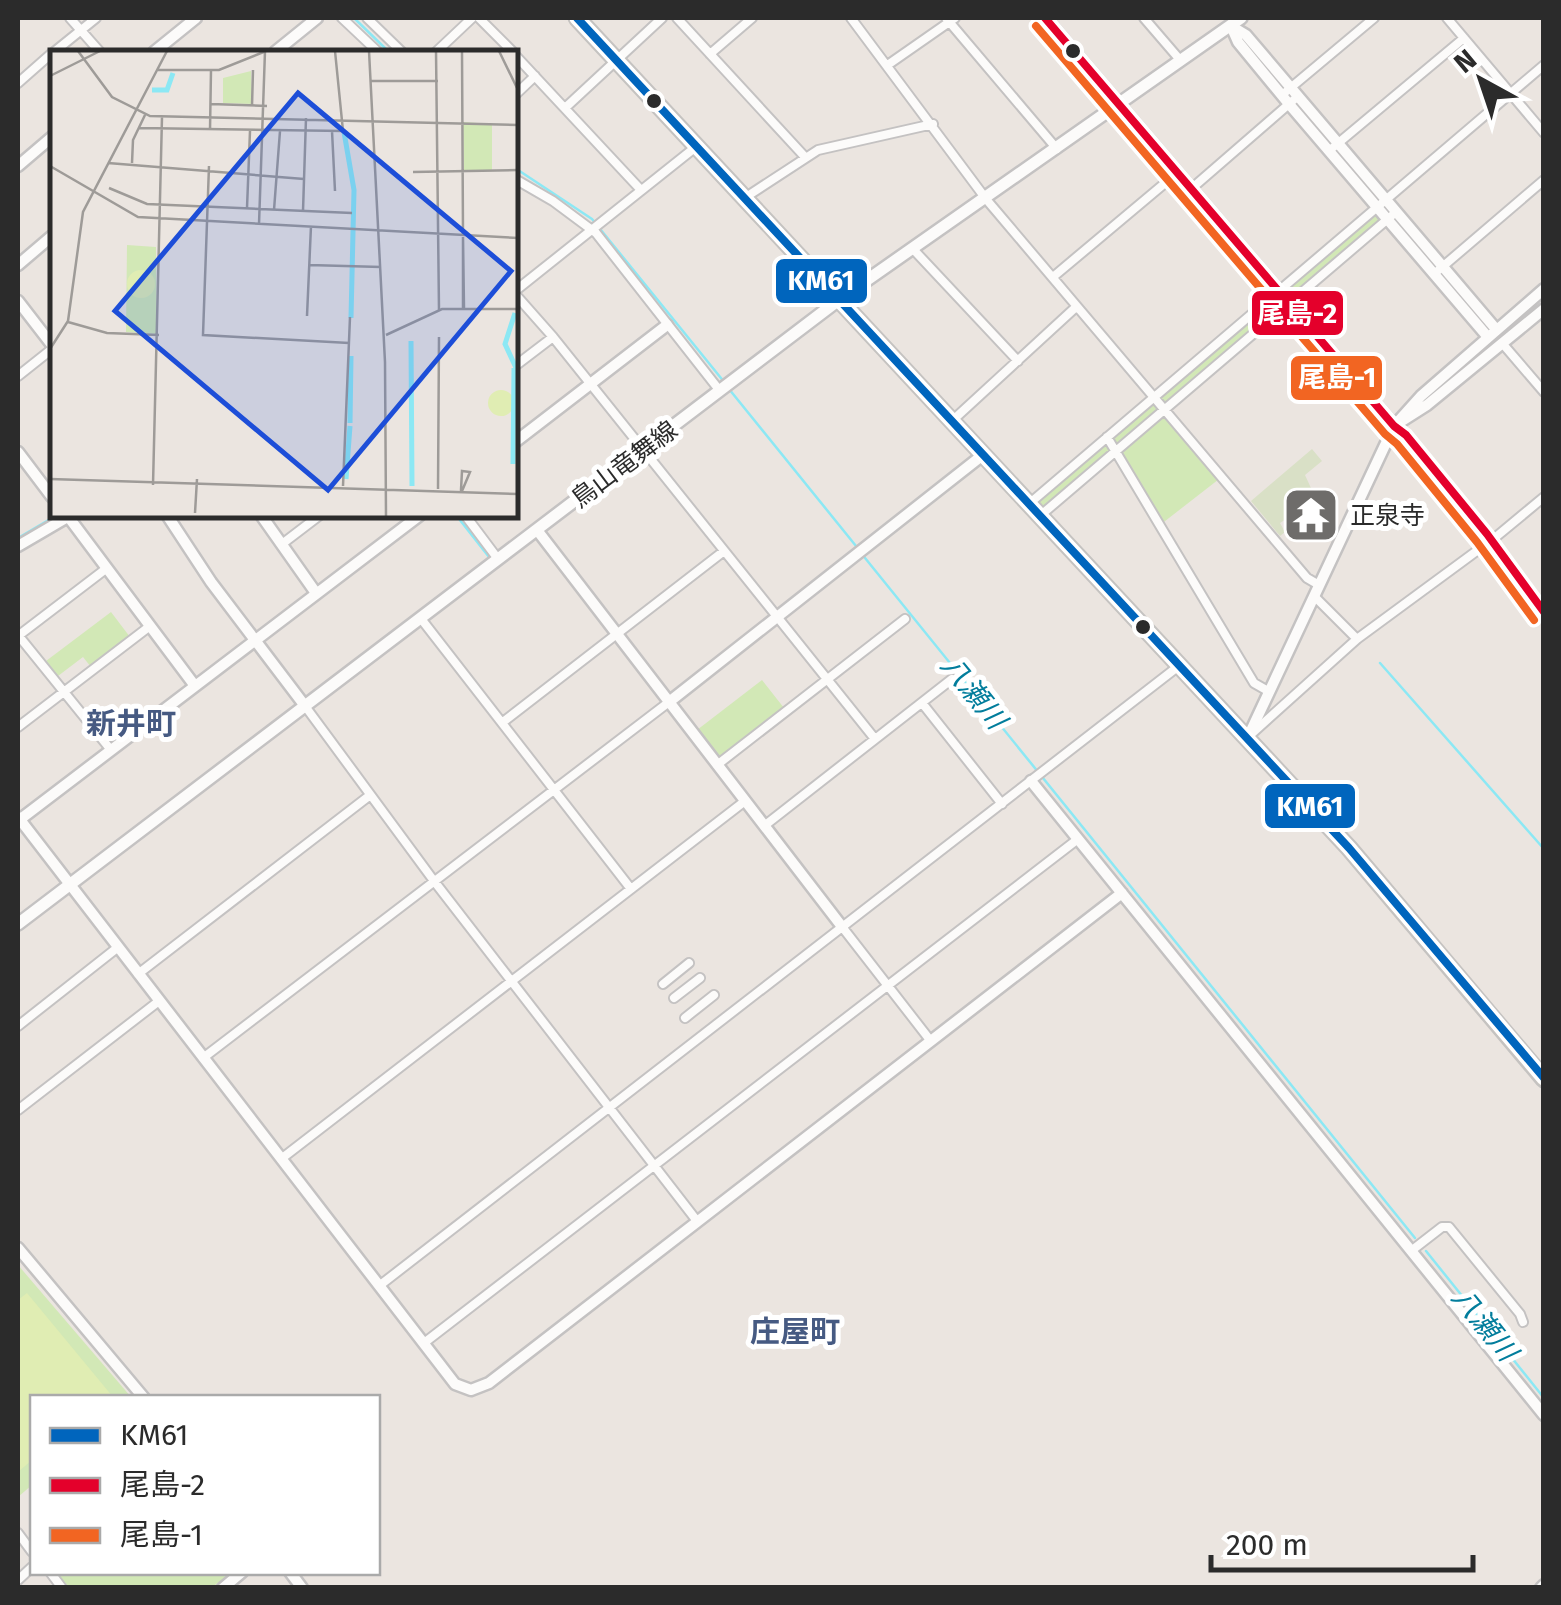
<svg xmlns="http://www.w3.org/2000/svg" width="1561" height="1605" viewBox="0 0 1561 1605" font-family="'Fira Sans','Noto Sans JP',sans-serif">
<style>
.green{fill:#d2e8b6}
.cemetery{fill:#d9e0c6}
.pitch{fill:#e0edb3}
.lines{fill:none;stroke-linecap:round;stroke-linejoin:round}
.stream{stroke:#8ce8f4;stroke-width:2.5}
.minor-casing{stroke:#c4c2c2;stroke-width:12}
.tertiary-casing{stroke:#c4c2c2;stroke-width:15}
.secondary-casing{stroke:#c4c2c2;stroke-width:16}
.trunk-casing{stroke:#c5c3c1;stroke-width:19}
.minor{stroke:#fcfbfa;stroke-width:8}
.tertiary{stroke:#fcfbfa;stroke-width:10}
.secondary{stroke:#fcfbfa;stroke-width:11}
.trunk{stroke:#e8ddd3;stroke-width:14}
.bus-1-casing{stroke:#fff;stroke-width:15}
.bus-2-casing{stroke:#fff;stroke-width:15}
.bus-3-casing{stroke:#fff;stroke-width:15}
.bus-1{stroke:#0065bd;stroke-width:8}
.bus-2{stroke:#e4002b;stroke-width:8}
.bus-3{stroke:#f26522;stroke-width:8}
.bus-dot{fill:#2b2b2b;stroke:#fff;stroke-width:4}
.labels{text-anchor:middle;stroke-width:10;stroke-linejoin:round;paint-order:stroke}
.street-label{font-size:25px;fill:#2b2b2b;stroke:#fff}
.poi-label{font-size:25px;fill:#2b2b2b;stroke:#fff;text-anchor:start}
.water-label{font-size:28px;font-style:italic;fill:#027d9c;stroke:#fff}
.quarter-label{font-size:30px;font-weight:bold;fill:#465a82;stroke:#fff}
.inset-river{fill:none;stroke:#8ce8f4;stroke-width:5}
.inset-road{fill:none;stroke:#9e9b98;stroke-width:2.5}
.view{fill:#1d4ed8;fill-opacity:0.15;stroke:#1d4ed8;stroke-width:5}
.inset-edge{fill:none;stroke:#2b2b2b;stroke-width:5}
.line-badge{stroke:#fff;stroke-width:4}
.badge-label{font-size:28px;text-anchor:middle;font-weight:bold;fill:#fff}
</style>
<rect width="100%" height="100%" fill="#ebe5e0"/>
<!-- green -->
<path class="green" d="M1376,208L1387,220L1165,409L1223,476L1160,525L1115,451L1041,515L1030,503Z
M111,612L130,637L91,667L83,657L58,676L46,661Z
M762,680L784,708L719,758L697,730Z
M18,1265L131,1397L32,1398V1485L18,1497Z
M56,1573H232L212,1587H69Z"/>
<!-- cemetery -->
<path class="cemetery" d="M1312,449L1322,461L1305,475L1316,499L1280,523L1285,532L1280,536L1251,501Z"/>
<!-- pitch -->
<path class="pitch" d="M27,1293L113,1397L32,1398V1460L18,1472V1300Z"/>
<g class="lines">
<!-- stream -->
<path class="stream" d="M354,18L389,52
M515,168L592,219L725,383
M729,389L856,546
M456,515L489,557
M18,538L57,515
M861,553L1415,1238
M1380,663L1544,849
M1426,1251L1544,1398"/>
<!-- minor casing -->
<g class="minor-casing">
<path id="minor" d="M70,18L100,52
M342,18L378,52
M367,18L402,52
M479,18L513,52
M677,18L805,157
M851,18L986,199L1307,578L1319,585
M946,18L1057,149
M1144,18L1181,61
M1447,18L1544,133
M54,52L96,18
M436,52L472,18
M710,54L752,18
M515,55L641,190
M889,64L955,18
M18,83L52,53
M515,95L535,76
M1282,95L1374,18
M565,108L662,18
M1330,150L1464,38
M515,179L553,201L596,233L720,391
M1191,189L1297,97
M746,197L818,150L933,124
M912,248L1018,361
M1434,274L1544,180
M1053,277L1177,173
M515,291L697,146
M515,294L553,337L875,739
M1502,343L1544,392
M515,366L553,337
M18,376L52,349
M953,420L1076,307
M1394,426L1405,433L1490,541
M1107,437L1254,683L1268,691
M1030,503L1544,65
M465,515L498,559
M1041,515L1396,212
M282,544L320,515
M1314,596L1357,639
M422,620L631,889
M18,635L111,750
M18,636L107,568
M922,703L1002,804
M305,706L434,881L697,1221
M503,722L724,551
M18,727L150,626
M1248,737L1357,639L1497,536L1544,497
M717,765L905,619
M764,826L952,679
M843,928L930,1040
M138,974L369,796
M663,984L689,963
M674,998L700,978
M685,1018L714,995
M18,1026L117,948
M203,1058L669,702
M18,1110L159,1001
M281,1159L745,801
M1411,1251L1442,1227H1449L1520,1314L1523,1322
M379,1286L1180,665
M424,1343L1078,839
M18,1533L32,1552
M50,1572L62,1588
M18,1580L32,1567"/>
</g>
<!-- tertiary casing -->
<g class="tertiary-casing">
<path id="tertiary" d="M1045,18L1394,426
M154,52L196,18
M275,52L317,18
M18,166L52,137
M18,265L52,236
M18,301L52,345
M1487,336L1289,104L1238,42L1231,26L1246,35L1495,328
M1394,426L1427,405L1544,309
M515,442L667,325
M18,452L52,497
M67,515L195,686
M167,515L211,582L305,706
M261,515L316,593
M537,530L843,928
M1490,541L1544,613
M18,546L71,515
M669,702L984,454
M1248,737L1394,426L1421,396L1544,289
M1031,781L1544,1415
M18,817L455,1384L471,1390L489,1383L1122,893
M18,821L420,515
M18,1248L144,1398
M290,1572L302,1588
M223,1588L242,1572
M1541,1588L1544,1585"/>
</g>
<!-- secondary casing -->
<g class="secondary-casing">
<path id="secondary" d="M18,924L840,299L1241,18"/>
</g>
<!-- trunk casing -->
<g class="trunk-casing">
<path id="trunk" d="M577,18L1349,848L1544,1079"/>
</g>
<!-- minor -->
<use href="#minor" class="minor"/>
<!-- tertiary -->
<use href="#tertiary" class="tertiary"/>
<!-- secondary -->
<use href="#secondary" class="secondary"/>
<!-- trunk -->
<use href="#trunk" class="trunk"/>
<!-- bus-1 casing -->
<g class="bus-1-casing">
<path id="bus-1" d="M577,18L1349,848L1544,1078"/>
</g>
<!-- bus-2 casing -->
<g class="bus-2-casing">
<path id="bus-2" d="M1045,18L1394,426L1406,435L1487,534L1544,612"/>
</g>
<!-- bus-3 casing -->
<g class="bus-3-casing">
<path id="bus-3" d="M1036,26L1385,434L1397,444L1477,542L1534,620"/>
</g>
<!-- bus-1 -->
<use href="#bus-1" class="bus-1"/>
<!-- bus-2 -->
<use href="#bus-2" class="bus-2"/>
<!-- bus-3 -->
<use href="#bus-3" class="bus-3"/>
</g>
<!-- icons -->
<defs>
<g id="temple-square" transform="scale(2.875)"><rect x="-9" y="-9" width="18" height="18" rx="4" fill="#6e6c6a" stroke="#fff"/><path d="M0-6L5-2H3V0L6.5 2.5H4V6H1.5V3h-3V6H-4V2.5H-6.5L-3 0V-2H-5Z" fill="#fff"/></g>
</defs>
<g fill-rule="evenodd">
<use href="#temple-square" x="1311" y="515"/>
</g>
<!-- markers -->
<g class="bus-dot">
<circle cx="1073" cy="51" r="9"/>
<circle cx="654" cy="101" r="9"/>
<circle cx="1143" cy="627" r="9"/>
</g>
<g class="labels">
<!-- street labels -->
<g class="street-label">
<text transform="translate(624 464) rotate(-37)" y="9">鳥山竜舞線</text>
</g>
<!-- poi labels -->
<g class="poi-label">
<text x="1350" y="524">正泉寺</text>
</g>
<!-- water labels -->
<g class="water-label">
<text transform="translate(974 692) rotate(51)" y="10">八瀬川</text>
<text transform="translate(1485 1324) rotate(51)" y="10">八瀬川</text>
</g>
<!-- quarter labels -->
<g class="quarter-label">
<text x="131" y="734">新井町</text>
<text x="795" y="1342">庄屋町</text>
</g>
</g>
<!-- overview -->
<g transform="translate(50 50)">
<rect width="468" height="468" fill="#ebe5e0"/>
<path d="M201,21L202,54L173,53V28ZM413,72L442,74V120H414ZM77,195L106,197L107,284L76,282Z" fill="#d2e8b6"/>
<path d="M77 234a14 14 0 1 1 28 0a14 14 0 1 1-28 0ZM438 353a13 13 0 1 1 26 0a13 13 0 1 1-26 0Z" fill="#e0edb3"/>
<path class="inset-river" d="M102,40H117L123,23M294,82L304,140L301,268M465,263L455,294L468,322M361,291L362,436M300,373L301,306M463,414L464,318M296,429L300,376"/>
<path class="inset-road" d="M28,1L62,47L100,66L468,75M319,1L335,312L336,467M386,1L389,260M412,1L413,184M449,1L468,40M108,20H169L216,1M0,26L50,1M321,31H388M161,54L217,56M202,56L203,20M89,78L293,81L285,1M160,80L161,20M282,81L285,141M58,113L254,129M82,113L83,90L95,65M0,116L88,167L468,188M159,116L153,285L299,293M363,122L468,120M59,138L97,154L302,163M197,158L200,81M224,160L230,81M253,161L256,68M209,174L215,1M259,215L331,217M413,258V187L414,258M257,266L261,176M18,272L57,283L109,285M336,285L392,259H468M0,299L18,271L33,162L117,1M412,421L420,422L412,441L411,440ZM0,429L468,444M103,435L112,67M293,436L300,267M388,439L389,287M145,463L147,429"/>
<path class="view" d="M248,43L461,221L278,440L65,261Z"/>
<rect width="468" height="468" class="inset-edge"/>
</g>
<g class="line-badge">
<rect x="774" y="257" width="95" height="48" rx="10" fill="#0065bd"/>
<rect x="1250" y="289" width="95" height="48" rx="10" fill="#e4002b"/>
<rect x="1289" y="354" width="95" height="48" rx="10" fill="#f26522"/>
<rect x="1263" y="782" width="94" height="48" rx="10" fill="#0065bd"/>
</g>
<g class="badge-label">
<text x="821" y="290">KM61</text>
<text x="1297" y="323">尾島-2</text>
<text x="1337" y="387">尾島-1</text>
<text x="1310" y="816">KM61</text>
</g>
<!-- border -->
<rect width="1561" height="1605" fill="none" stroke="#2b2b2b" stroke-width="40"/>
<!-- legend -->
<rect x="30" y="1395" width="350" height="180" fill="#ffffff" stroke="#aaaaaa" stroke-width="2.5"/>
<rect x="50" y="1428" width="50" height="15" fill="#0065bd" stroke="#aaaaaa" stroke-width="2.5"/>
<text x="120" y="1445" font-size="30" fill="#2b2b2b">KM61</text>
<rect x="50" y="1478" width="50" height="15" fill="#e4002b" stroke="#aaaaaa" stroke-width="2.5"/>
<text x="120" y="1495" font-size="30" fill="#2b2b2b">尾島-2</text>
<rect x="50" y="1528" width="50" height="15" fill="#f26522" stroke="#aaaaaa" stroke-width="2.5"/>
<text x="120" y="1545" font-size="30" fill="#2b2b2b">尾島-1</text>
<!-- north arrow -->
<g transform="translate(1481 80) rotate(320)" stroke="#ffffff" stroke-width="8" paint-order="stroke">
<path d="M0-8L18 38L0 25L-18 38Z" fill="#2b2b2b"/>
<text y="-15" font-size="28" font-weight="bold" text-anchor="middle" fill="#2b2b2b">N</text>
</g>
<!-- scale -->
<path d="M1211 1555v15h262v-15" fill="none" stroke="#2b2b2b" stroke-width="5"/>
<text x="1226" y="1555" font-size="30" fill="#2b2b2b" stroke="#ffffff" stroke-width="8" paint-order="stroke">200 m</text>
</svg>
